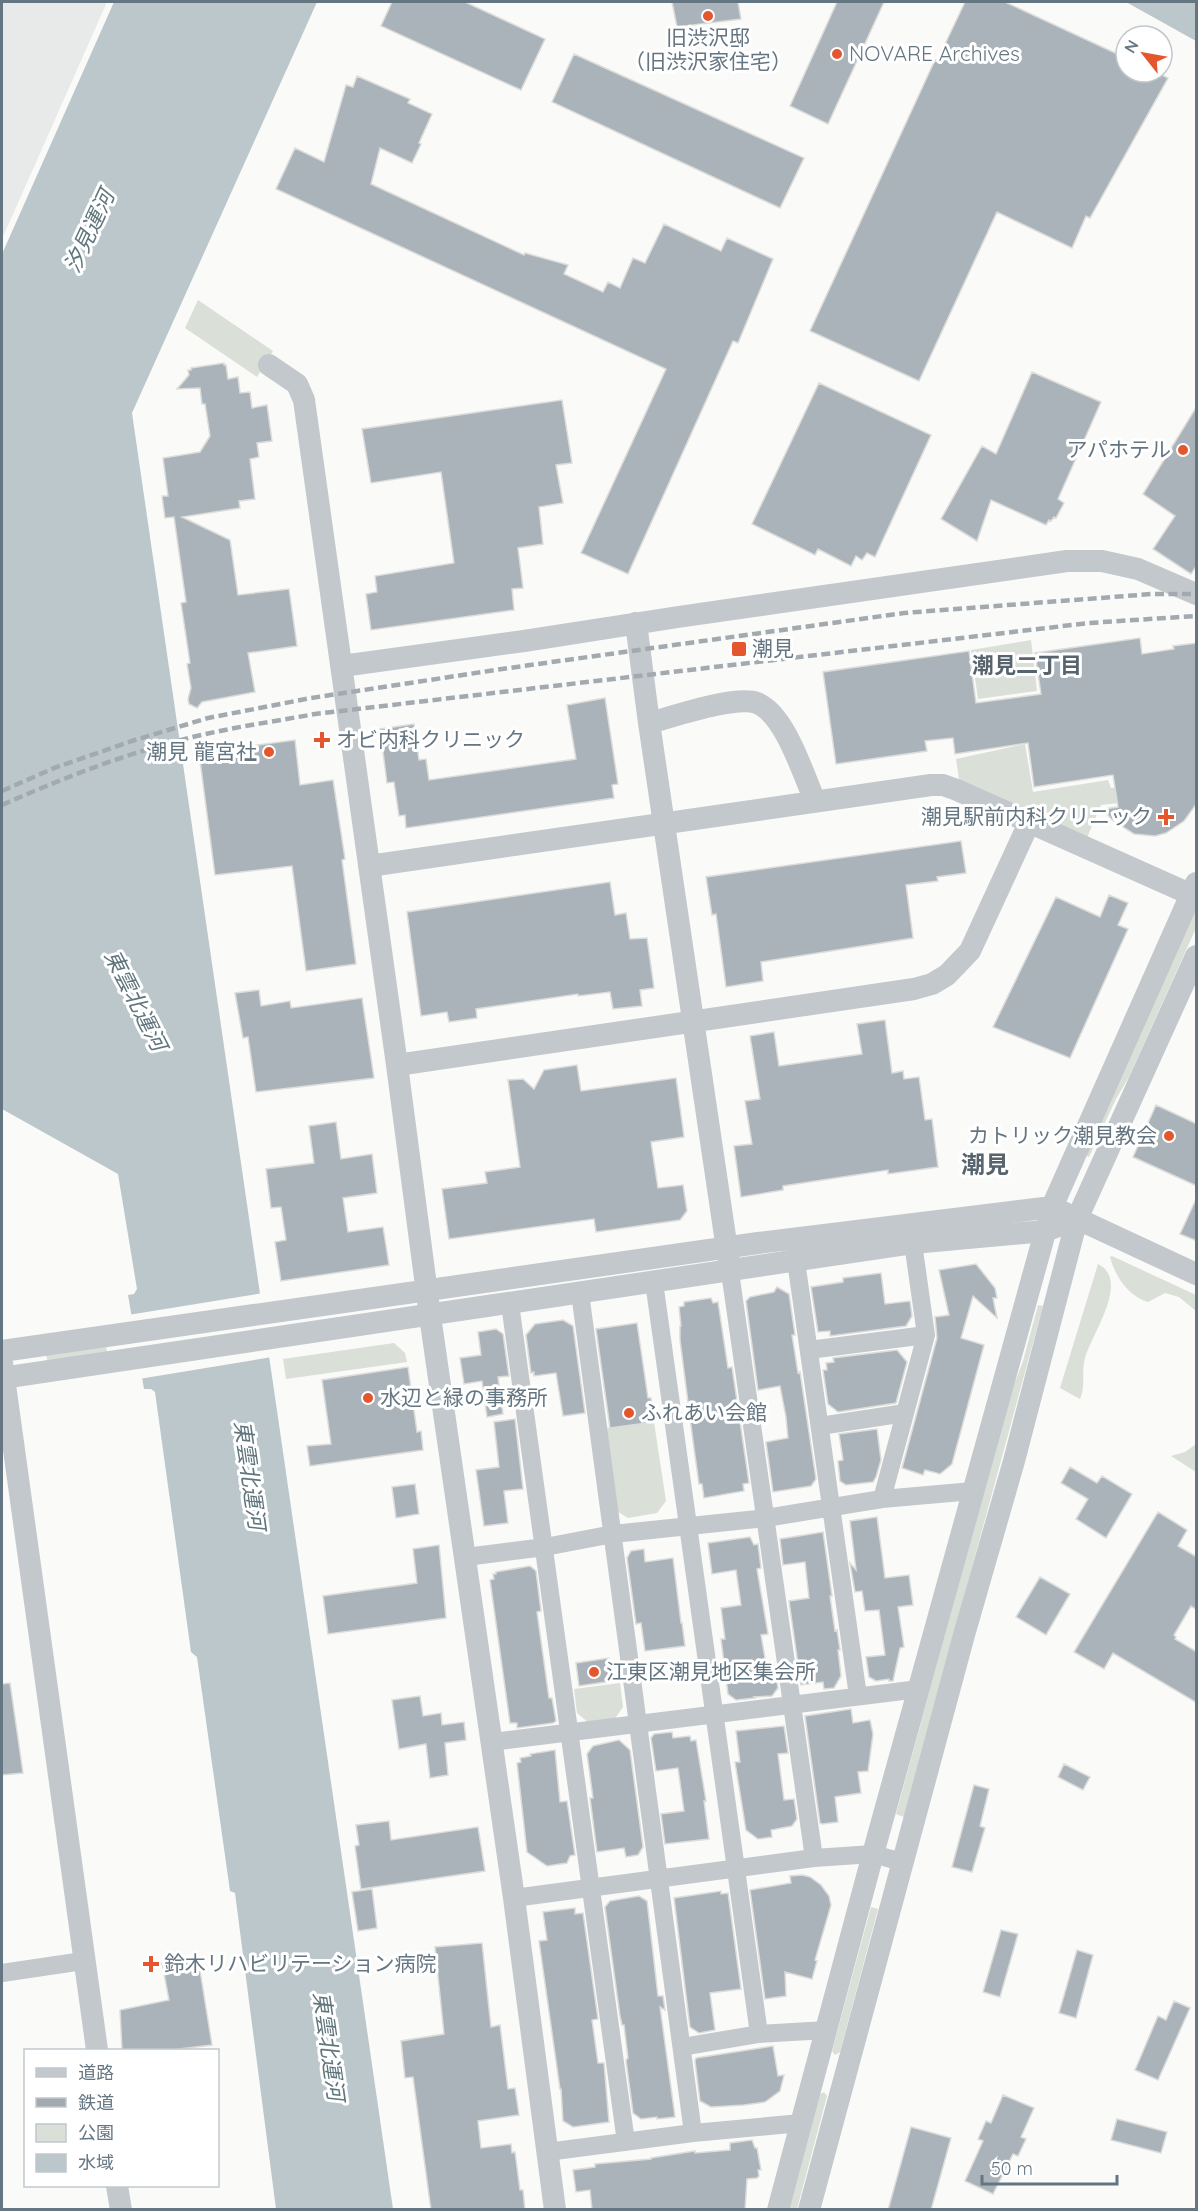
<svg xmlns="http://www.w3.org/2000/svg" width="1198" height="2211" viewBox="0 0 1198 2211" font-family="Quicksand,'Noto Sans JP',sans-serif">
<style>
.built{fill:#e8e9e9}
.green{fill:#dadfd7}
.water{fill:#bbc7cb}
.pier{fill:#fafaf8}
.building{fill:#aab3b9;stroke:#dcdcda;stroke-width:1.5}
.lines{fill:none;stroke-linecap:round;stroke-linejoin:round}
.minor{stroke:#c3c8cc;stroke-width:18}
.tertiary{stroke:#c3c8cc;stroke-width:22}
.rail{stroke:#a2aab0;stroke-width:4.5;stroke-dasharray:9 4.5;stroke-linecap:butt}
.poi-dot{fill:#e4572e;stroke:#fff;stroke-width:2}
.labels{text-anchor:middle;stroke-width:6;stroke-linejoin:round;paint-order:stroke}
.poi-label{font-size:21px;fill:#657683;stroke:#fff;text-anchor:start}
.water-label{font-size:22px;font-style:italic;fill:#60757c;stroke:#fff}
.neighbourhood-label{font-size:22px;font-weight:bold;fill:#57646e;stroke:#fff}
.quarter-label{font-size:24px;font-weight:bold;fill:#57646e;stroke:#fff}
</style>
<rect width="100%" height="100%" fill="#fafaf8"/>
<!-- built -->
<path class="built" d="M2,2H107L2,239Z"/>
<!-- green -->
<path class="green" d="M198,300L273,351L257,377L185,328Z
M1031,640L1037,691L978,699L971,650Z
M1025,744L1033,792L1108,780L1111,788L1196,778V794L1101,805L1086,840L960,786L956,759Z
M1196,909V928L1129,1077L1116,1099L1089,1157L1085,1155Z
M1112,1256L1196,1295V1311L1179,1297L1165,1293L1148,1302C1128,1296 1115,1276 1110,1257Z
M1098,1264C1131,1280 1091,1335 1085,1358C1081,1373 1086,1385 1080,1399L1060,1388Z
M1038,1305L1043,1306L904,1817L896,1814L1011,1393L1023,1361Z
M394,1343L405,1353L407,1362L286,1379L283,1359Z
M106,1347L108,1355L48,1363L46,1355Z
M654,1422L666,1501L657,1513L628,1518L618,1512L607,1428Z
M1196,1444V1472L1171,1456L1185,1452Z
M620,1683L623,1707L614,1720L589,1723L577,1713L574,1689Z
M871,1907L878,1909L840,2052L835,2055L832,2051Z
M824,2092L827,2096L797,2209L789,2210L820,2094Z"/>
<!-- water -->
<path class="water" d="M114,2H317L132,413L393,2209H276L235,1893L230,1891L197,1657L191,1652L155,1392L151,1389H144L128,1295L134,1294L137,1289L118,1174L2,1109V254Z
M1126,2H1196V41Z"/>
<!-- pier -->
<path class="pier" d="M263,1293L272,1357L139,1379L128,1315Z"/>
<!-- building -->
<path class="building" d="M392,2H465L545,39L521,90L381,26Z
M672,2H738L741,19L677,27Z
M837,2H884L828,124L790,106Z
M965,2H1005L1126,58V72H1156L1168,78L1090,218L1086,216L1072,248L997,212L919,381L810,331L935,60L937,61Z
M574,54L804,158L780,208L552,102Z
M357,76L410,99L408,103L432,114L419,143L421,144L412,163L380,148L371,184L524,255L525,253L568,265L564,274L603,292L608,282L620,288L633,258L645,263L664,224L721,251L727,238L773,259L738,343L733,341L628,574L581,553L666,369L276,189L295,148L324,162L346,85L353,87Z
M224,363V365H226L228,379L238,377L240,393L250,392L252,408L267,405L272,441L257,443L259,457L250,459L255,499L239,501L240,508L182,517L230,540L238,595L289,589L297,646L248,653L255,692L202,702L197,708L189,704L188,699L191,688L187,664L190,663L181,603L186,602L174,517L165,518L162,496H168L163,458L200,452L210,436L205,404H202L200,388L177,389L189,375L188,370H191V368Z
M1032,372L1101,402L1058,499L1064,503L1056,518L1054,517L1051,521L1049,520L1046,525L991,500L977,541L941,519L982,446L996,454Z
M819,383L931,435L875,557L867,553L862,560L856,556L851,566L818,549L815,555L752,524Z
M562,400L572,463L556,465L563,503L539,507L543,544L518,548L523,588L512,589L514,610L371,630L366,594L377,592L375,576L454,563L441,472L371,483L362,429Z
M1197,406V565L1191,574L1153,549L1175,516L1143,494Z
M1140,638L1142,654L1174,649L1173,646L1197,643V803L1184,821L1166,833L1155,836L1134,834L1112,820L1103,809L1118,807L1113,775L1034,787L1028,743L955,754L953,738L925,741L927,751L836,764L823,672L969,651L976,703L1041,694L1035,653Z
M605,698L618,784L612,785L614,798L406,828L405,815L399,816L394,782L387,783L380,729L414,724L419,760L426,759L429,780L576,759L567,705Z
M295,740L300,785L333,780L345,859L342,860L356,964L306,971L292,866L215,875L199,753Z
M961,841L966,873L937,877L938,881L906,885L913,938L761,962L763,981L726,987L716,914L712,915L706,877Z
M610,882L615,915L626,913L630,939L647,938L654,988L640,990L642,1006L613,1009L610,992L578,996V994L476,1009L477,1018L449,1022L447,1012L421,1016L407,912Z
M1109,895L1128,903L1118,925L1128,929L1070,1058L993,1027L1056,897L1100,917Z
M259,990L261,1006L290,1001L291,1008L362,998L374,1078L256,1092L248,1037L243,1038L235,993Z
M885,1020L892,1073L903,1071L904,1079L919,1077L925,1120L932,1119L938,1167L888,1174V1170L783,1186V1190L741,1197L734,1146L752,1144L745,1101L760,1099L750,1036L774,1032L779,1066L862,1054L857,1024Z
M577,1065L581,1091L676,1078L684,1137L651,1142L658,1188L683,1185L687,1211L680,1220L596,1232L594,1219L449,1239L442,1189L487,1183L485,1172L520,1167L508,1080L523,1079L534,1089L544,1070Z
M1156,1105L1197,1124V1186L1133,1157Z
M336,1122L341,1159L372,1154L377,1193L343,1198L348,1232L383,1227L389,1265L281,1281L275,1242L286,1240L281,1207L271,1208L266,1169L314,1163L309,1126Z
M1197,1197V1241L1180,1234Z
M976,1264L995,1288L997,1298H993L997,1318L973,1296L961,1338L984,1345L952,1464L940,1474L925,1470L923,1475L902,1468L937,1338L935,1317L949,1315L939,1270Z
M881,1273L885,1304L910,1301L912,1316L906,1326L830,1336V1331L818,1332L811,1287L843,1282V1278Z
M777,1287L789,1294L795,1335H792L798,1373L800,1372L816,1479L811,1486L773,1492L766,1442L788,1438L786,1417L780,1386L758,1390L746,1301L750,1297L774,1292Z
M711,1298L713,1303L718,1302L728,1368L732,1367L749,1483L743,1484L744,1491L704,1498L702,1484H699L693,1441L680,1340V1326H681L679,1307L684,1306V1302Z
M563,1320L573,1326L585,1413L563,1416L556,1373L534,1376V1372L531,1373L526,1335L535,1324Z
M637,1323L648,1398H651L654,1422L610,1428L596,1329Z
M496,1329L503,1334L509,1376L498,1377L503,1414L487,1417L482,1381L464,1384L460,1358L481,1355L478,1332Z
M897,1350L907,1362L896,1403L838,1412L828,1404L823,1370H827L826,1363L834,1362L833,1358Z
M408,1367L417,1432L421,1431L423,1450L310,1466L307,1446L331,1444L322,1380Z
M515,1419L523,1489L504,1491L508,1523L484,1526L476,1470L499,1467L494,1422Z
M877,1429L881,1460L876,1477L873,1482L846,1485L840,1481L838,1461L843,1460L839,1434Z
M1070,1467L1097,1483L1102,1476L1132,1494L1106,1538L1076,1519L1088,1499L1061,1483Z
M415,1484L419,1514L396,1518L392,1487Z
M1158,1512L1187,1530L1178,1546L1197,1557V1610L1191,1606L1174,1635L1176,1637L1175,1639L1197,1652V1703L1113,1653L1104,1669L1074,1652Z
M877,1517L885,1578L909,1575L913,1605L898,1607L904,1647L900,1648L893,1681H889V1679L876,1681L869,1677L866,1657L885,1655L879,1610L865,1611L862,1591L855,1592L850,1563L856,1570L850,1521Z
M823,1532L832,1596H830L835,1631L837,1630L840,1650H838L841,1676L834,1688L824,1689L823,1682L801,1685L789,1601L809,1598L805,1562L783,1565L780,1539Z
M750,1537L754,1545L758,1544L761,1568L757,1569L768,1634L761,1635L766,1664L774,1663L778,1688L772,1696L754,1697L755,1698L736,1700L728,1694L721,1639H725L721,1608L741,1605L736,1570L712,1574L708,1543Z
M439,1545L446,1618L328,1634L323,1596L417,1583L413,1549Z
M644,1549L645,1562L673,1558L681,1623H682L685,1646L645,1651L641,1623L636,1624L627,1558L631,1551Z
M530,1566L536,1571L541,1611L537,1612L549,1698H552L556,1721L553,1723L517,1728V1723H510L490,1580L494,1579L493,1574H496V1572Z
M1040,1577L1070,1594L1046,1635L1016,1617Z
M609,1658L612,1681L579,1686L576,1663Z
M10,1683L23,1773L2,1775V1684Z
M420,1696L423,1716L441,1713L442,1725L464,1722L466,1740L445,1743L448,1775L430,1778L426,1744L399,1749L392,1700Z
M851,1709L853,1723L870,1720L873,1734L868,1771L858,1772L861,1793L835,1797L838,1822L822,1824L820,1823L805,1716Z
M784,1726L788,1753L778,1754L784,1800L794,1799L797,1819L792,1826L771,1830L772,1837L758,1839L746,1830L735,1762H740L736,1731Z
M672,1732L673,1738L690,1736L691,1741L696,1740L706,1801H704L709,1839L665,1844L661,1814L684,1811L678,1768L656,1771L651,1738L654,1734Z
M619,1740L630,1750L643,1847L638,1855L626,1857L624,1848L597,1852L590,1798H593L587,1754L593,1746Z
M555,1750L560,1802L567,1801L575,1855L570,1856L567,1863L547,1866L527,1852L517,1763L521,1762L520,1758L531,1756L530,1754Z
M1064,1764L1090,1777L1083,1790L1058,1777Z
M974,1785L989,1789L980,1826L985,1828L972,1872L952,1867Z
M389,1821L391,1840L478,1827L485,1871L361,1889L355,1846L359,1845L356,1825Z
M802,1875L810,1877L821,1885L829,1896L831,1905L815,1960L817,1961L812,1979L785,1972L786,1996L765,1999L750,1890L791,1883L790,1876Z
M372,1889L377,1928L358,1931L352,1892Z
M721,1891V1894L728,1893L741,1989L710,1993L715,2030L699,2033L690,2027L674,1898Z
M639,1896L647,1901L658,1996H663L665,2010L660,2007L675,2117L657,2119V2117L641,2119L633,2113L626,2060L628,2058L624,2025H622L620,2016L605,1907L610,1901Z
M575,1908V1914L583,1913L598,2019L592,2020L598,2063H604L609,2122L573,2127L563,2121L561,2089H560L539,1941L547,1940L543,1912Z
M1001,1930L1018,1934L1000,1997L983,1992Z
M482,1943L491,2027L500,2025L508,2089L515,2088L519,2115L478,2121L481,2148L511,2144L512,2153L515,2152L520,2190H523L525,2210H431L413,2077L405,2078L401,2041L444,2034L435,1947Z
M1077,1950L1093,1955L1076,2018L1059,2013Z
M198,1958L212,2045L171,2050H122L120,2010L169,2000L162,1963Z
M1174,2001L1190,2008L1158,2080L1135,2070L1158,2016L1166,2020Z
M773,2046L778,2076L784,2075L780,2091L765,2102L744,2105L711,2107L700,2101L695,2061L696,2058Z
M1003,2095L1034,2108L1021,2137L1026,2139L1018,2156L1013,2154L993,2194L965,2181L983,2141L978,2139L986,2121L991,2123Z
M1117,2119L1167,2132L1161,2153L1111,2140Z
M911,2127L951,2138L931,2210H888Z
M752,2140L755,2148H757L761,2170H758L759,2176L757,2178L747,2179L745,2210H592L590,2190L576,2192L573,2170L595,2167V2164L651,2159V2158L695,2151V2153L730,2150V2143Z"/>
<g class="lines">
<!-- minor -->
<path class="minor" d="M796,1261L858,1696
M730,1272L814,1858
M654,1282L759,2034
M580,1293L693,2133
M510,1304L626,2142
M809,1350L926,1335
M820,1426L905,1413
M882,1499L926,1335L913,1243
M466,1557L545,1547L613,1534L766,1518L882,1499L973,1491
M492,1742L919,1689
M514,1898L814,1858L873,1854L902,1862
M2,1973L83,1961
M682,2047L759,2034L827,2030
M547,2152L693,2133L801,2123"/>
<!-- tertiary -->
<path class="tertiary" d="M269,365L297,384L304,400L397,1065L430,1316L514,1898L555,2210
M636,623L649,723L729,1263
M342,666L524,641L678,617L1067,561H1102L1138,569L1196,594
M649,723C672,717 735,695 757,703C785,714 803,774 815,801
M369,866L931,785H943L957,790L1192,895
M397,1065L914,989L932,984L947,975L970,951L1029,823
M2,1351L758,1243L1052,1207L1196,1274
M2,1363L97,2050
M2,1378L913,1243L1045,1231L1056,1227
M117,2186L121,2210
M778,2210L873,1854L1052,1207L1196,883
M809,2210L964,1635L1014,1461L1077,1219L1196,956"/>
<!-- rail -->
<path class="rail" d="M2,791L54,768L135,740L208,718L311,698L502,669L904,613L1152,594H1196
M2,805C70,775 142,747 215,732C248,725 282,720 315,714L1089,623L1196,616"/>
</g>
<!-- markers -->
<g class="poi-dot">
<circle cx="708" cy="16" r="6"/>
<circle cx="837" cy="54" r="6"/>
<circle cx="1183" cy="450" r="6"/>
<rect x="731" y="641" width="16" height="16" rx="3"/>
<path d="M319 731h6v6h6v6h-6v6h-6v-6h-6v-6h6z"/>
<circle cx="269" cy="752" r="6"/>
<path d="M1163 808h6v6h6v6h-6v6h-6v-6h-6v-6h6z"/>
<circle cx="1169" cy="1136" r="6"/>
<circle cx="368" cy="1398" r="6"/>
<circle cx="629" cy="1413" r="6"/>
<circle cx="594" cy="1672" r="6"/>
<path d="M148 1955h6v6h6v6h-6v6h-6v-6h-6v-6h6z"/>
</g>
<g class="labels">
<!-- poi labels -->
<g class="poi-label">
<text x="708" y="45" text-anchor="middle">旧渋沢邸<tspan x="708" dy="24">（旧渋沢家住宅）</tspan></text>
<text x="849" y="61">NOVARE Archives</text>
<text x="1171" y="457" text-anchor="end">アパホテル</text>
<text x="752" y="656">潮見</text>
<text x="336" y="747">オビ内科クリニック</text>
<text x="257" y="759" text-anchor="end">潮見 龍宮社</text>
<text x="1152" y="824" text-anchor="end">潮見駅前内科クリニック</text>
<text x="1157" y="1143" text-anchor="end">カトリック潮見教会</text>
<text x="380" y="1405">水辺と緑の事務所</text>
<text x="641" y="1420">ふれあい会館</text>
<text x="606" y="1679">江東区潮見地区集会所</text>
<text x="164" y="1971">鈴木リハビリテーション病院</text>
</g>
<!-- water labels -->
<g class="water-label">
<text transform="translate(89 231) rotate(-65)" y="8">汐見運河</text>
<text transform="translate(136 1000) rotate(63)" y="8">東雲北運河</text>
<text transform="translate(250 1475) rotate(82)" y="8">東雲北運河</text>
<text transform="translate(329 2046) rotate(82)" y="8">東雲北運河</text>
</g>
<!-- neighbourhood labels -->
<g class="neighbourhood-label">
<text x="1027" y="673">潮見二丁目</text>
</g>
<!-- quarter labels -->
<g class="quarter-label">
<text x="985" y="1173">潮見</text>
</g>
</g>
<!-- border -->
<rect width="1198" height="2211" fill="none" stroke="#657683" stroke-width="6"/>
<!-- legend -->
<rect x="24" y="2049" width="195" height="138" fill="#ffffff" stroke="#c1c8cd" stroke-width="1.5"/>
<rect x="36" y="2068" width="30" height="9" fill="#c3c8cc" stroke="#c1c8cd" stroke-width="1.5"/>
<text x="78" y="2079" font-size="18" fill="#657683">道路</text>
<rect x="36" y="2098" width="30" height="9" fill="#a2aab0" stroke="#c1c8cd" stroke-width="1.5"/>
<text x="78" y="2109" font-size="18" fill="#657683">鉄道</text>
<rect x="36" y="2124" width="30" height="18" fill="#dadfd7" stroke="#c1c8cd" stroke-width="1.5"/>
<text x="78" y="2139" font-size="18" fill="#657683">公園</text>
<rect x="36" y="2154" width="30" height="18" fill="#bbc7cb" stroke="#c1c8cd" stroke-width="1.5"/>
<text x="78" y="2169" font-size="18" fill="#657683">水域</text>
<!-- north arrow -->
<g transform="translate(1144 54) rotate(301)"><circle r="28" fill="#ffffff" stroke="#c1c8cd" stroke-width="1.5"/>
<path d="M0-4.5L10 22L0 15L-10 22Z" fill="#e4572e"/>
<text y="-9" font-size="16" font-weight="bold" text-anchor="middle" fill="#657683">N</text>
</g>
<!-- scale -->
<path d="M982 2175v9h135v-9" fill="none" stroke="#657683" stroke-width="3"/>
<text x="991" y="2175" font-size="18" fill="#657683" stroke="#ffffff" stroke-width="4.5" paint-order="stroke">50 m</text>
</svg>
